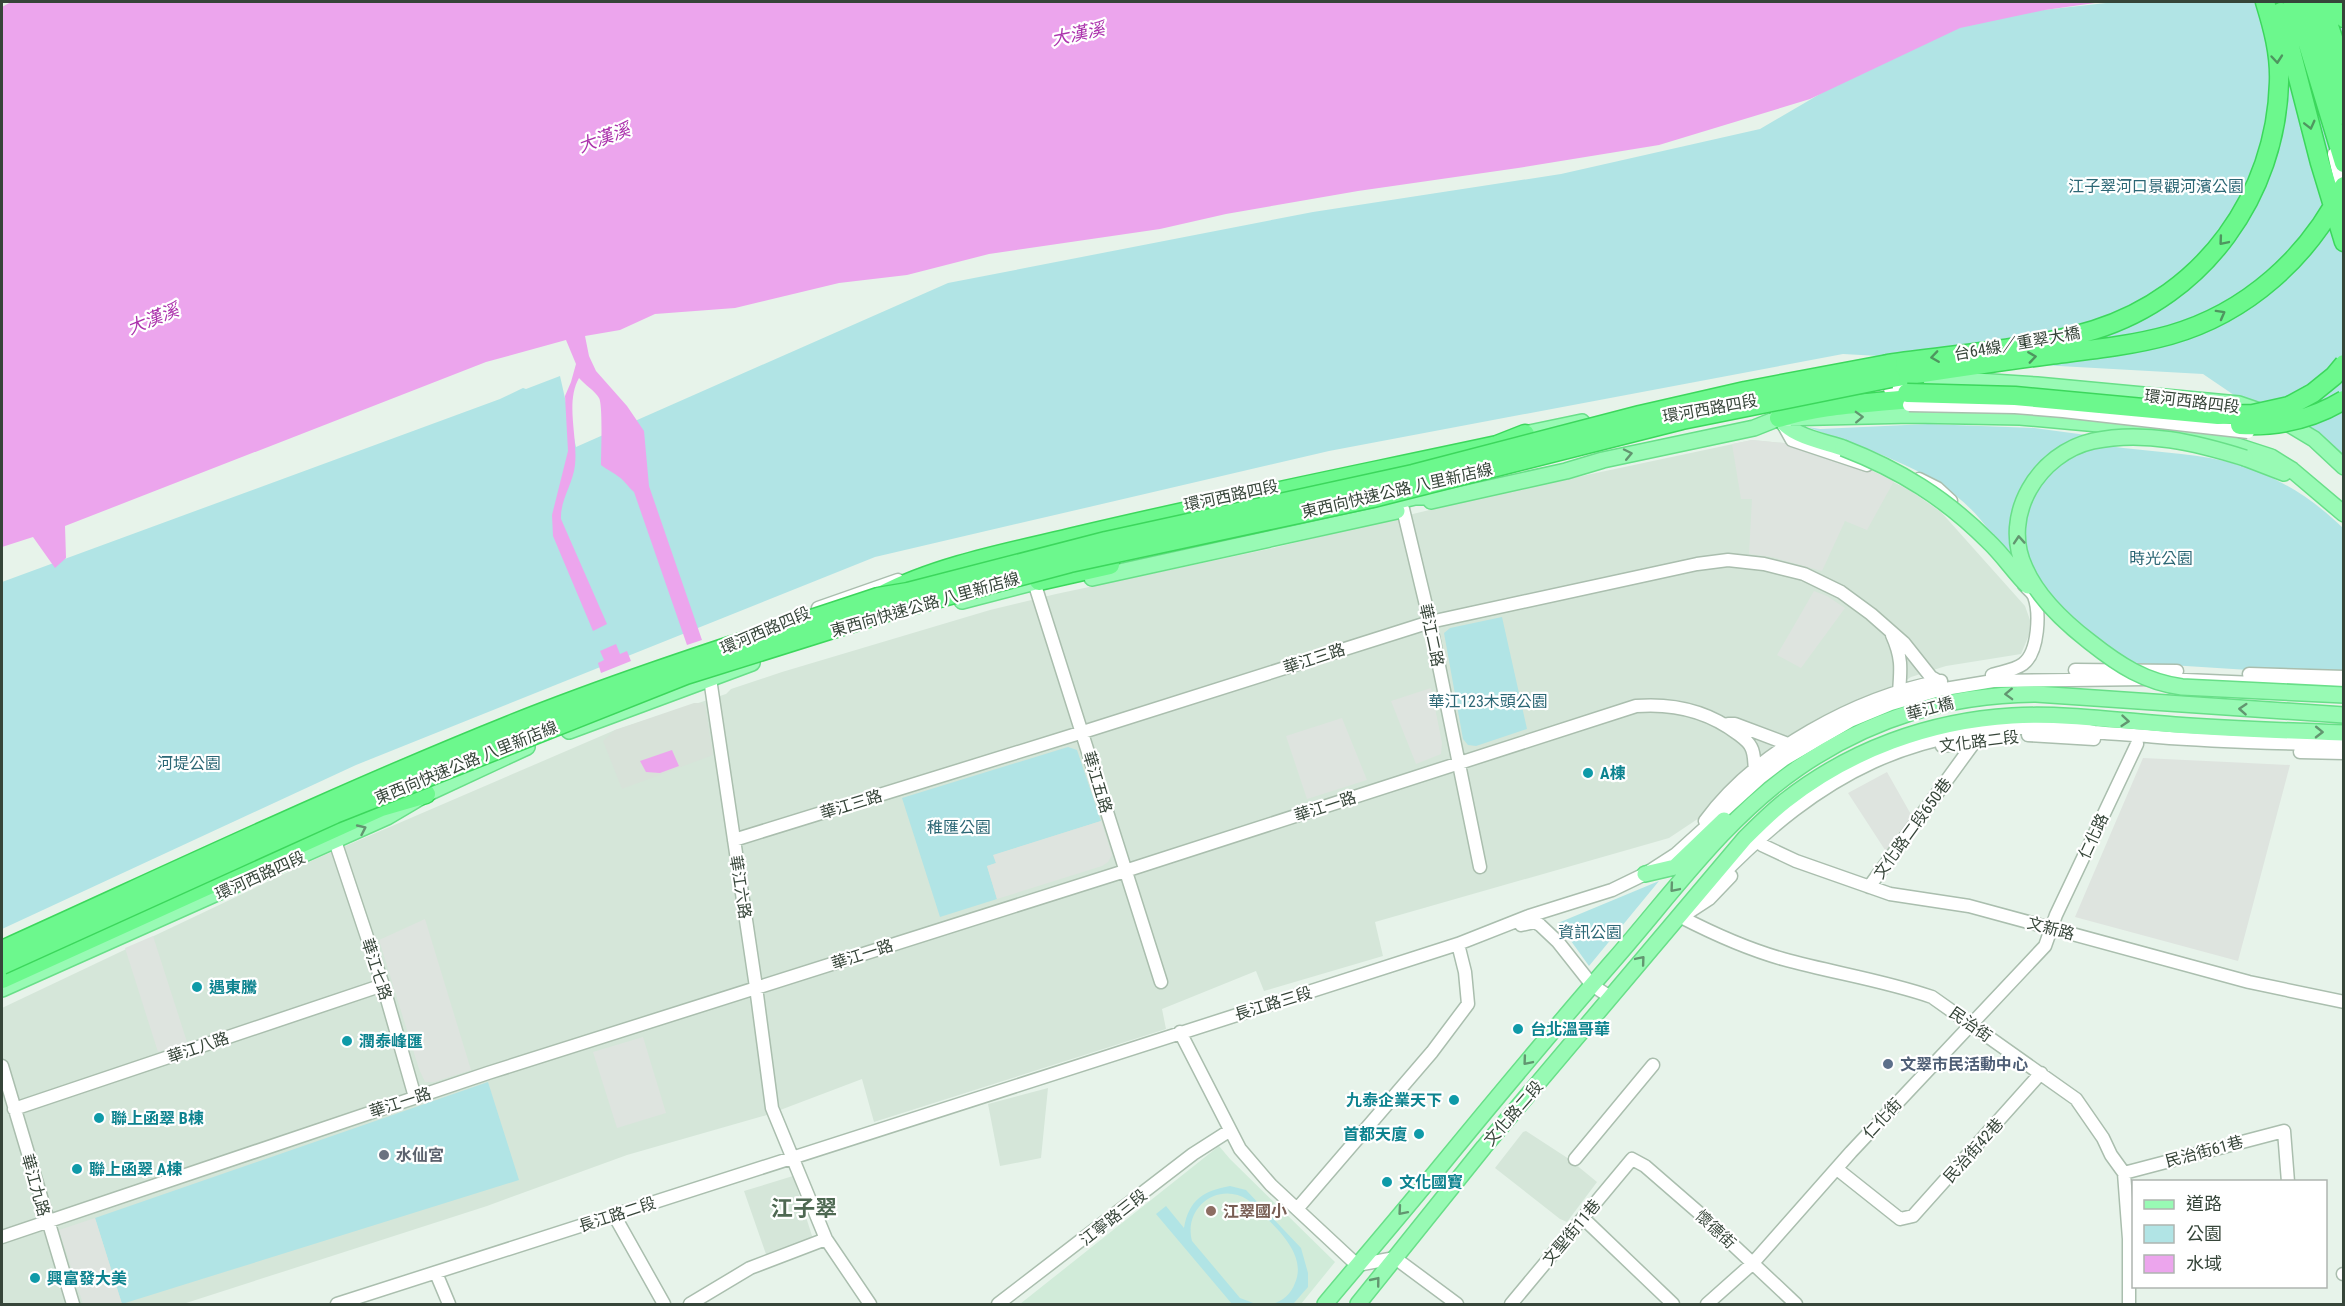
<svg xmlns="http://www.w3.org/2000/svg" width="2345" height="1306" viewBox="0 0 2345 1306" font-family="'Roboto Condensed','Noto Sans TC',sans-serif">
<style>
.residential{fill:#d5e6d9}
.industrial{fill:#d8e2d9}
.education{fill:#d1ebd9}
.green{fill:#b1e4e5}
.parking{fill:#dee4df}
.water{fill:#eca5ed}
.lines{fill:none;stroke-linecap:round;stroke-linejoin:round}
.minor-casing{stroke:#aabeae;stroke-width:15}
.major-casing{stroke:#68df88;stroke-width:18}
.highway-casing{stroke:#3cd75c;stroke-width:21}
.minor{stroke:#fff;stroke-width:12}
.major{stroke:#98fab4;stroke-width:15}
.highway{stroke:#6cf88d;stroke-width:18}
.minor-bridge-casing{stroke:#aabeae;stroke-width:15;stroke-linecap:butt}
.major-bridge-casing{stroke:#68df88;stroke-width:18;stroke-linecap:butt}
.highway-bridge-casing{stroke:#3cd75c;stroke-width:21;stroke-linecap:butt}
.minor-bridge{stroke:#fff;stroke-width:12}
.major-bridge{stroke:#98fab4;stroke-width:15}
.highway-bridge{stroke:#6cf88d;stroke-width:18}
.oneway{stroke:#4e965f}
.oneway2{stroke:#629670}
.culture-dot{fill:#0f9aa8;stroke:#fff;stroke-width:2}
.service-dot{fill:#5c6f8a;stroke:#fff;stroke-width:2}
.worship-dot{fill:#6b7280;stroke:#fff;stroke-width:2}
.education-dot{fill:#8d6e63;stroke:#fff;stroke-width:2}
.labels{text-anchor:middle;stroke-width:4.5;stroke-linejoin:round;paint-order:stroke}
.park-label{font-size:16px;fill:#2c6775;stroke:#fff}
.street-label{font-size:16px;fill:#364539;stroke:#fff}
.culture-label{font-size:16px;font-weight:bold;fill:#0d838f;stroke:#fff;text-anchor:start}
.service-label{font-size:16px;font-weight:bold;fill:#4e5e75;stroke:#fff;text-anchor:start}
.worship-label{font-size:16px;font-weight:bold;fill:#5b616d;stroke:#fff;text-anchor:start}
.education-label{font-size:16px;font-weight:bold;fill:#785e54;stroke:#fff;text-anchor:start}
.water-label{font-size:18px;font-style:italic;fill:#ac33ad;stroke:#fff}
.district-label{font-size:22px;font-weight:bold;fill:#4e6852;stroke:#fff}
</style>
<rect width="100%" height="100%" fill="#e7f3ea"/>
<!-- residential -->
<path class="residential" d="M1752,440L1784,443L1862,466L1911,491L1941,512L2025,606L2030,620L2029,635L2021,654L1946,666L1911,677L1669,838L1375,922L1383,956L1264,991L1256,971L1162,1009L1166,1029L874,1122L862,1079L767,1115L627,1155L487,1206L183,1304H2V1008L320,857L615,730L726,694L731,689L782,672L990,610L1056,594L1273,548L1487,496Z
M1048,1088L1041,1158L1000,1166L988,1104Z
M1526,1131L1569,1159L1597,1182L1567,1222L1560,1219L1495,1168L1523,1132Z
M793,1176L813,1239L767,1257L744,1191Z"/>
<!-- industrial -->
<path class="industrial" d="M694,703H702L705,706L713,755L622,789L603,741L615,730Z"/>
<!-- education -->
<path class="education" d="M1219,1146L1230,1159L1335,1262L1301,1304H1020Z"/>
<!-- green -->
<path class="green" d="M2115,2H2343V469L2203,374L1843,354L1329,451L875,557L356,765L2,929V582L500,399L523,388L526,389L560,376L576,447L948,283L1313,212L1561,174L1760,129L1945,21Z
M1928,424L2034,428L2094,436L2061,446L2039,467L2022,492L2024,579C2009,559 1996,538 1980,519C1937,468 1868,451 1808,427L1820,429Z
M2109,446C2147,452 2187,452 2224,461C2270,472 2309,495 2343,528V676L2123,662L2055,603L2025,558L2022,537L2030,494L2071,452Z
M1502,617L1527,729L1476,746L1468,745L1463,739L1444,633L1450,628Z
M1068,747L1077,750L1101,821L994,855L996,863L987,866L997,899L940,917L902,798Z
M1659,881L1589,966L1558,923Z
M488,1082L519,1180L122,1304L95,1218Z
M1230,1186L1246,1190L1301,1248L1308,1273V1287L1294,1303L1272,1304C1283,1301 1291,1294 1295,1283C1309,1251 1268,1221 1248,1200C1219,1181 1183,1207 1192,1241L1240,1298L1256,1304H1232L1156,1214L1166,1206L1184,1228C1189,1199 1204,1191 1230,1186Z"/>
<!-- parking -->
<path class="parking" d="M1752,440L1784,443L1817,451L1862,466L1894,481L1867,530L1845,521L1822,571L1772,557L1749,554L1752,499H1741L1732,444Z
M1814,591L1827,596L1845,608L1801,668L1777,655Z
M1431,688L1442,743L1441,754L1416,764L1391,701Z
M1342,718L1367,780L1307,799L1286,736Z
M2143,758L2290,765L2238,961L2075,917Z
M1887,772L1913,818L1887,853L1848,793Z
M1101,821L1112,855L1108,862L1102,866L997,899L987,866L996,863L993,855Z
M425,919L471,1070L434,1082H425L419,1069L379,940Z
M153,936L187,1042L158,1052L125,948Z
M643,1037L666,1113L617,1128L593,1052Z
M95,1218L122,1304H83L59,1230Z"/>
<!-- water -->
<path class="water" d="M11,2H2102L2045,10L1960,28L1810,99L1659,145L1518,168L1358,191L1226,214L1160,229L989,254L907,275L839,283L735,308L655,314L620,330L585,336L589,356L596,371L627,406L644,431L649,486L702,640L687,645L634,492C628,487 624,480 619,477C613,472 607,470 601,465C601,454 603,404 599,398C596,392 584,384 579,378C565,403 578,437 575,465C573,484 560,500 561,519L607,624L593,631L553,536L552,515L568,451L565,396L571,382L576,364L566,340L486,362L65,526L66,558L55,568L33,537L2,547V7Z
M616,644L620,654L627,651L631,661L601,673L598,663L604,660L600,651Z
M672,750L679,766L660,773L646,772L640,761Z"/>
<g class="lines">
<!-- minor casing -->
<g class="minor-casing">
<path id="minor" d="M2334,154L2343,193
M1890,389L1908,388
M1783,424L1792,440L1867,465
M1919,479L1937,488L1951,501
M1403,509L1430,622L1480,867
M1034,582L1161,982
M818,608L898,580
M1892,635C1902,657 1901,668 1899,692
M2075,670L2177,671
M709,672L756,987L772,1108L826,1239L870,1304
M2249,674L2344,677
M1992,675C2001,672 2015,670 2023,664C2039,652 2040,612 2034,596C2032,592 2028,589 2024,585
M2163,679L2344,687
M1728,724H1735L1788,744
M2028,735L2094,739
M1942,746L2007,736
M2300,752L2344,753
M1705,821C1756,751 1857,697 1941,681
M734,840L1083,732L1430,622L1697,564L1728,560L1764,564L1804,574L1841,592L1871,614L1904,643L1931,677L1938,681
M335,841L383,985L415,1097
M1762,845L1796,861L1890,894L1969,906L2249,982L2344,1002
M1718,879C1822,772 1912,725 2063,727C2073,727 2084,730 2094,732C2115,734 2136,735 2158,737C2219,742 2282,743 2344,745
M1869,887L1976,740
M1687,911L1681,917C1714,934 1747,949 1783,959C1833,973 1883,980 1932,997L2076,1099L2103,1138L2111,1155L2124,1173L2129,1239V1304
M1683,916L1709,899L1731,876
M1521,925L1535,922L1540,925L1558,942L1592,985L1610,997
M1180,1032L1240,1149L1271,1185L1357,1265L1395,1258L1457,1304
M2,1066L73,1304
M14,1109L383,985
M1575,1159L1653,1065
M1837,1169L1900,1219L1913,1216L2041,1073
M2124,1173L2284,1131L2288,1182
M1297,1209L1432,1052L1468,1004L1465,972L1458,944
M614,1215L664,1304
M1583,1218L1673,1304
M2,1237L488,1073L1125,871L1636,706C1674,703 1708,711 1738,734C1743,738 1748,741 1751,747C1755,754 1754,763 1755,771
M436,1273L449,1304
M2343,1274H2344
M337,1304L1458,944L1529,916L1612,890L1645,874L1676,854L1760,778L1785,759L1850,721L1891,704L1939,690L1993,681L2146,679
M690,1304L750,1268L826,1239
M998,1304L1193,1154L1229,1131
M1511,1304L1632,1159L1645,1166L1698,1212L1796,1304
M1707,1304L1752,1264L1851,1152L2045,946L2056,915L2137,744"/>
</g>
<!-- major casing -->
<g class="major-casing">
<path id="major" d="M1930,378L2037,385L2239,404L2277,417L2314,439L2344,467
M1778,414C1787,436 1823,441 1843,448
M1525,434L1582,422
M2245,458L2284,473
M1431,501L1566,471L1603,460L1754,428L1779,418L1912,415L2020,417L2197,433L2271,457L2292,470L2344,514
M1381,505L1415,497H1439
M1092,578L1397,511
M962,601L1039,581L1048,577
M569,731L752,663
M1645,874L1675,867L1724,820
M2,989L387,817L426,794L527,747
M1325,1304C1361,1261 1398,1218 1434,1174C1493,1102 1552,1031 1613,961C1671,895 1724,819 1798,768C1871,718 1947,695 2036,694L2344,715
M1358,1304L1484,1147L1745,838C1758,825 1771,812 1785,801C1850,750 1929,721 2012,716C2066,713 2121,721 2175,725C2231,729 2287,731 2344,733"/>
</g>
<!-- highway casing -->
<g class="highway-casing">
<path id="highway" d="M2293,2L2307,41L2344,163
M2307,2L2344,115
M2321,2L2344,71
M2337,2L2344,18
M2281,12L2320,163L2344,242
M1888,364C1956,354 2028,350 2094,330C2204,296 2276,195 2279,82C2280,54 2273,28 2265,2
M1891,378C1943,370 1996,362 2049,355C2089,350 2130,346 2170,335C2247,313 2309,257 2344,186
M1779,418C1822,404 1865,404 1909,399
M1039,581L1110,565
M882,595C938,565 1016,551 1078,536C1217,503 1357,475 1497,445L1525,434
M2,979L381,807L426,794"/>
</g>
<!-- minor -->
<use href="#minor" class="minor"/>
<!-- major -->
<use href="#major" class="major"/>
<!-- highway -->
<use href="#highway" class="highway"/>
<!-- minor-bridge casing -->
<g class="minor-bridge-casing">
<path id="minor-bridge" d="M1909,405L2015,407L2063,411L2248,432"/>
</g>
<!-- major-bridge casing -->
<g class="major-bridge-casing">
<path id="major-bridge" d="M1843,448C1900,470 1945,498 1988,541C2003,555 2014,572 2028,586
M2245,458C2197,443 2144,430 2093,441C2039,453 2000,515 2025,568C2038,598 2064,622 2090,642C2119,665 2145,682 2182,687L2344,695"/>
</g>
<!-- highway-bridge casing -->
<g class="highway-bridge-casing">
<path id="highway-bridge" d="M1907,393L2015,396L2218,415L2253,414L2289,406L2313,393L2334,376L2344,364
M2240,425C2278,427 2311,420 2344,400
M2,950C170,874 338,794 510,725C630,677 755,638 878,597L908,592L1106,541L1413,474L1640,415L1745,391L1888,364
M2,965L335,814L686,675L887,612L1070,563L1373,498L1682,420L1891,378"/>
</g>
<!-- minor-bridge -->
<use href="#minor-bridge" class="minor-bridge"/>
<!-- major-bridge -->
<use href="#major-bridge" class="major-bridge"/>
<!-- highway-bridge -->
<use href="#highway-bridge" class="highway-bridge"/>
</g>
<!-- one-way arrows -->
<defs><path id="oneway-chevron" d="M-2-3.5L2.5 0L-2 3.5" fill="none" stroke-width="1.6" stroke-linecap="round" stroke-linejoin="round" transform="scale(1.5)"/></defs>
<g class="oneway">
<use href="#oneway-chevron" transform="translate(2277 59) rotate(85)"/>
<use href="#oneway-chevron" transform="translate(2310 125) rotate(76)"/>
<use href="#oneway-chevron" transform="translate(2223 241) rotate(130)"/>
<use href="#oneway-chevron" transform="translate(2221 314) rotate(-29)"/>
<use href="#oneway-chevron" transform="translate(1935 357) rotate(172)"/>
<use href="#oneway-chevron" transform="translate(2032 357) rotate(-8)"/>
</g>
<g class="oneway2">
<use href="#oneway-chevron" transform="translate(1859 417) rotate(-2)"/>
<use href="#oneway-chevron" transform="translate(1628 454) rotate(-12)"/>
<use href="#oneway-chevron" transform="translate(2019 540) rotate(-94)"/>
<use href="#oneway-chevron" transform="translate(2009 694) rotate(178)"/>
<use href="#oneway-chevron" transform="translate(2243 709) rotate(-176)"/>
<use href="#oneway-chevron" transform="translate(2125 721) rotate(5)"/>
<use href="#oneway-chevron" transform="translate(2319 732) rotate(1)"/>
<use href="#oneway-chevron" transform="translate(362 829) rotate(-25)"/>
<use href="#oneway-chevron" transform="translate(1674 888) rotate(130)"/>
<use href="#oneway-chevron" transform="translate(1641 960) rotate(-50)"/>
<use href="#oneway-chevron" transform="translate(1527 1061) rotate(130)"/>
<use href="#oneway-chevron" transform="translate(1402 1211) rotate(131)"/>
<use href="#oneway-chevron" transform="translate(1376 1281) rotate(-51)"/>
</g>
<!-- markers -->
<g class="culture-dot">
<circle cx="1588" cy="773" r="6"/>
<circle cx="197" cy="987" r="6"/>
<circle cx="1518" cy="1029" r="6"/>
<circle cx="347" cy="1041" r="6"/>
<circle cx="1454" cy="1100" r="6"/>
<circle cx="99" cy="1118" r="6"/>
<circle cx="1419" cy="1134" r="6"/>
<circle cx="77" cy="1169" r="6"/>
<circle cx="1387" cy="1182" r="6"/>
<circle cx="35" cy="1278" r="6"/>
</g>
<circle class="service-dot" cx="1888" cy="1064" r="6"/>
<circle class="worship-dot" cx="384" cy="1155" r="6"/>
<circle class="education-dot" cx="1211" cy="1211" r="6"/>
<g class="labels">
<!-- park labels -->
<g class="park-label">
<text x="2156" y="192">江子翠河口景觀河濱公園</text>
<text x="2161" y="564">時光公園</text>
<text x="1488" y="707">華江123木頭公園</text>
<text x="189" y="769">河堤公園</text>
<text x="959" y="833">稚匯公園</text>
<text x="1590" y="938">資訊公園</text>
</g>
<!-- street labels -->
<g class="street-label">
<text transform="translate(2017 343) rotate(-10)" y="6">台64線／重翠大橋</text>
<text transform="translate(2192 401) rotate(7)" y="6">環河西路四段</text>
<text transform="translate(1710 408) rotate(-10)" y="6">環河西路四段</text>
<text transform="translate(1397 490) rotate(-13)" y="6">東西向快速公路 八里新店線</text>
<text transform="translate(1231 495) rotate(-12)" y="6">環河西路四段</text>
<text transform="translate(925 604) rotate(-16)" y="6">東西向快速公路 八里新店線</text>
<text transform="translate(765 630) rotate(-23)" y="6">環河西路四段</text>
<text transform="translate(1432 635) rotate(78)" y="6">華江二路</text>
<text transform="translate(1314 658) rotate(-18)" y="6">華江三路</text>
<text transform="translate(1930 708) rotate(-15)" y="6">華江橋</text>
<text transform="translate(1979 741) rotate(-7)" y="6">文化路二段</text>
<text transform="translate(466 762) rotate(-22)" y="6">東西向快速公路 八里新店線</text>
<text transform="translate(1098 782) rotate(73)" y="6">華江五路</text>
<text transform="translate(851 804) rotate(-17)" y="6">華江三路</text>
<text transform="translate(1325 806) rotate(-18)" y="6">華江一路</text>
<text transform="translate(1912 828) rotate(-54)" y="6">文化路二段650巷</text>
<text transform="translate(2093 836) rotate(-65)" y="6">仁化路</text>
<text transform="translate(260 875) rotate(-24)" y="6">環河西路四段</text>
<text transform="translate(741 887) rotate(81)" y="6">華江六路</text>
<text transform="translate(2051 928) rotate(15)" y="6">文新路</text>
<text transform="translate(862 954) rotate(-18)" y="6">華江一路</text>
<text transform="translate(377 969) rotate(72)" y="6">華江七路</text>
<text transform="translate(1273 1003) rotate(-17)" y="6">長江路三段</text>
<text transform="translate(1971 1024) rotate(35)" y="6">民治街</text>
<text transform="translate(198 1047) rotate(-19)" y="6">華江八路</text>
<text transform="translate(400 1102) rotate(-18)" y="6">華江一路</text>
<text transform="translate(1513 1113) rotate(-49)" y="6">文化路二段</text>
<text transform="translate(1882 1118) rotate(-47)" y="6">仁化街</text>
<text transform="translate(1973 1150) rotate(-48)" y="6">民治街42巷</text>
<text transform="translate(2204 1151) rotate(-15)" y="6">民治街61巷</text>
<text transform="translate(36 1185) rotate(74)" y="6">華江九路</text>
<text transform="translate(617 1214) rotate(-18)" y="6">長江路二段</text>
<text transform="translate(1113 1217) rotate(-38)" y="6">江寧路三段</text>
<text transform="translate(1716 1229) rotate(43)" y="6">懷德街</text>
<text transform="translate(1571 1232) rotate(-50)" y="6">文聖街11巷</text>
</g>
<!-- culture labels -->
<g class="culture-label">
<text x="1600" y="779">A棟</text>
<text x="209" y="993">遇東騰</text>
<text x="1530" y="1035">台北溫哥華</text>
<text x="359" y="1047">潤泰峰匯</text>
<text x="1442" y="1106" text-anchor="end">九泰企業天下</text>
<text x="111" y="1124">聯上函翠 B棟</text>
<text x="1407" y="1140" text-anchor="end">首都天廈</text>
<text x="89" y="1175">聯上函翠 A棟</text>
<text x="1399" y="1188">文化國寶</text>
<text x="47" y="1284">興富發大美</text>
</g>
<!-- service labels -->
<g class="service-label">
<text x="1900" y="1070">文翠市民活動中心</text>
</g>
<!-- worship labels -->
<g class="worship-label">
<text x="396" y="1161">水仙宮</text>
</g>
<!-- education labels -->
<g class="education-label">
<text x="1223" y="1217">江翠國小</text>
</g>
<!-- water labels -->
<g class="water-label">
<text transform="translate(1078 34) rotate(-12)" y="6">大漢溪</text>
<text transform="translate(604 138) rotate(-20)" y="6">大漢溪</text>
<text transform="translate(153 319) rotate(-22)" y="6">大漢溪</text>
</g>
<!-- district labels -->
<g class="district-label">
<text x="804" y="1216">江子翠</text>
</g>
</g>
<!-- border -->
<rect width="2345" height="1306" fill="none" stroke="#364539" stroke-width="6"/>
<!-- legend -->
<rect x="2132" y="1180" width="195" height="108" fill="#ffffff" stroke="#afb5b0" stroke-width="1.5"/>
<rect x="2144" y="1200" width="30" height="9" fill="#98fab4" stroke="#afb5b0" stroke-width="1.5"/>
<text x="2186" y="1210" font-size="18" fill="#364539">道路</text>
<rect x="2144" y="1225" width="30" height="18" fill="#b1e4e5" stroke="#afb5b0" stroke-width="1.5"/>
<text x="2186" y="1240" font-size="18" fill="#364539">公園</text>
<rect x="2144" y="1255" width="30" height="18" fill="#eca5ed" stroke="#afb5b0" stroke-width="1.5"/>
<text x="2186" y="1270" font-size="18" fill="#364539">水域</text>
</svg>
